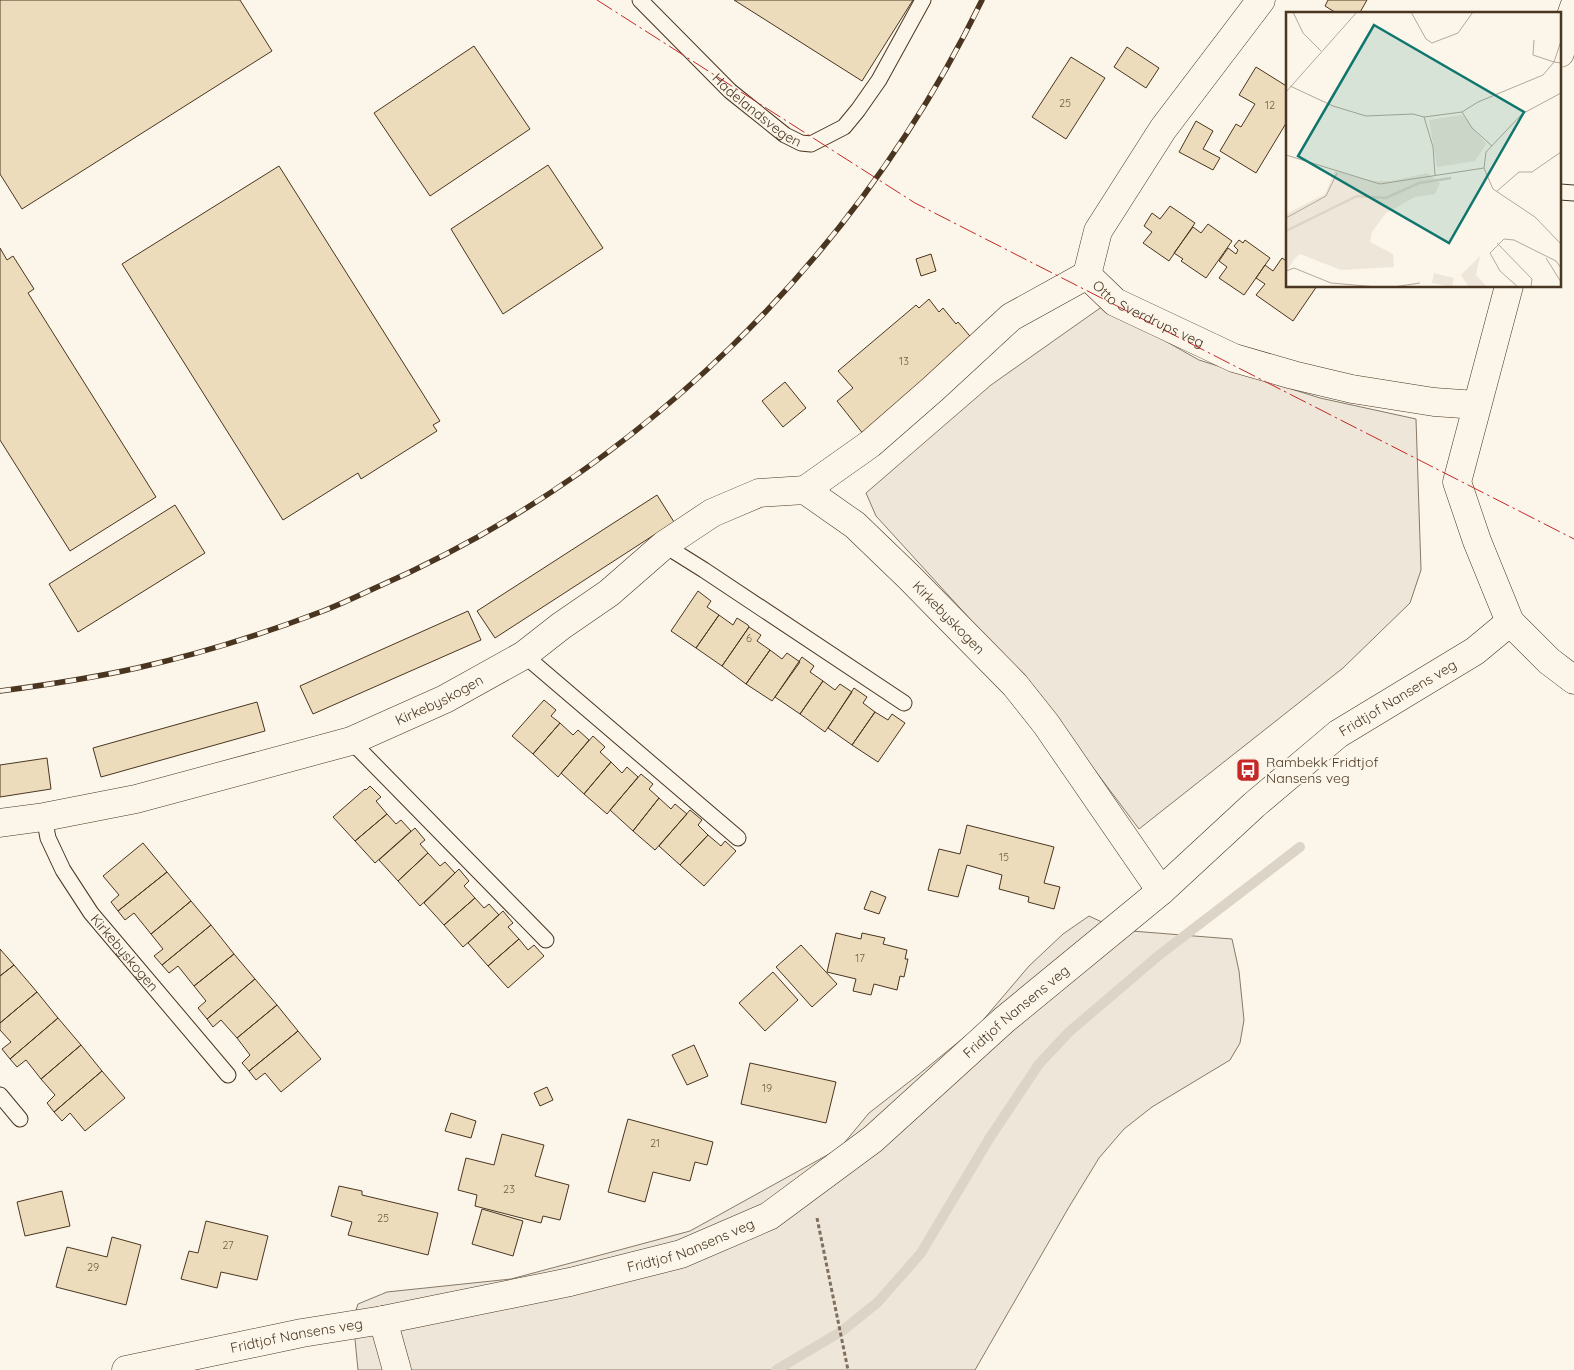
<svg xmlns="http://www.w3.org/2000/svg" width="1574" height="1370" viewBox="0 0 1574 1370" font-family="Quicksand,sans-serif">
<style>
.green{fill:#ede6d9;stroke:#887966}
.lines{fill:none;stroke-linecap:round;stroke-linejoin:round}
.stream{stroke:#dcd4c6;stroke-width:10}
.building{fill:#ecdcbc;stroke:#4a3520}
.lane-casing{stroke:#4a3520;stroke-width:17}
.street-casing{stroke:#4a3520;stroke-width:29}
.secondary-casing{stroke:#4a3520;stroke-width:29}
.path{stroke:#7f6f5c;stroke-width:3;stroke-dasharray:4 2.5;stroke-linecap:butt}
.lane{stroke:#fbf6e9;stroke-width:15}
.street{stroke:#fbf6e9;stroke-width:28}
.secondary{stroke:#fbf6e9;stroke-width:28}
.rail-casing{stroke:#4a3520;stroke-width:5.5}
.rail{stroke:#fbf6e9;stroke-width:4;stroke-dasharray:11;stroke-linecap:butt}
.power{stroke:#c62828;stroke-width:1;stroke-dasharray:18 4 2.5 4;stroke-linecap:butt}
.labels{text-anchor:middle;stroke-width:4;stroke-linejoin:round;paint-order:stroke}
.number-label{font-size:11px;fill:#725f47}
.street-label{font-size:14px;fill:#4a3520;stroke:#fbf6e9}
.poi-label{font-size:14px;fill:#4a3520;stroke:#fbf6e9;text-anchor:start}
.inset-river{fill:none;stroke:#dcd4c6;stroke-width:2.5}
.inset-road{fill:none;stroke:#b4a999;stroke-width:1}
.view{fill:#0f766e;fill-opacity:0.15;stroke:#0f766e;stroke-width:2.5}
.inset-edge{fill:none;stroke:#4a3520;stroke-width:2.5}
</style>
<rect width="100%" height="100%" fill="#fbf6e9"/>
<!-- green -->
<path class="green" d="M1103,306L1199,360L1320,398L1416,419L1421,570L1410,603L1343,668L1139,829L1033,688L876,516L866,493L991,385Z
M1089,916L1119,930L1232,939L1239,971L1244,1020L1240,1043L1230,1060L1152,1107L1124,1129L1099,1158L1069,1207L975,1370H358L353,1319L358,1304L387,1292L511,1279L690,1231L840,1148L869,1113L918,1075L978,1026L1029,966L1063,934Z"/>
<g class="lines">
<!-- stream -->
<path class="stream" d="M776,1370L842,1331L878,1302L921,1253L989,1139L1039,1064L1069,1032L1158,956L1300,847"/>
</g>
<!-- building -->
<path class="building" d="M0,0H240L272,51L22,209L0,174Z
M734,0H913L862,81Z
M1328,0H1367L1359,14H1338L1325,6Z
M474,46L530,129L430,196L374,113Z
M1127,47L1159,68L1146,88L1114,67Z
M1071,57L1105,78L1066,139L1032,117Z
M1256,67L1288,87V120L1256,173L1220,151L1236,124L1241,127L1255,104L1239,95Z
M1196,121L1213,131L1203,149L1220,158L1213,170L1179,152Z
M548,165L603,248L503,314L451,229Z
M279,166L440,421L433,425L437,431L361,479L358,473L283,520L122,264Z
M1170,206L1195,223L1169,261L1143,243L1152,232L1144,226L1152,213L1160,219Z
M1208,224L1232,241L1206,278L1181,261L1183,259L1174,253L1193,227L1201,233Z
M1239,240L1243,243L1245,240L1270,258L1244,295L1219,278L1227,267L1219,261L1228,248L1236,254L1238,250L1234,246Z
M0,248L7,260L13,256L34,289L28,293L156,497L70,551L0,440Z
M931,254L936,271L921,276L916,259Z
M1282,258L1288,262V286H1317L1293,321L1256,295L1265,284L1256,278L1265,265L1273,271Z
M929,299L939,312L943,308L956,324L958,322L975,342L864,435L837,401L853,388L838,371L916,305L919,308Z
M785,382L806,408L783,427L762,401Z
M657,495L674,522L495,638L477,611Z
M175,505L205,553L78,632L49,584Z
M698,591L711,601L707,607L719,615L696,648L671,631Z
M468,611L481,640L313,714L300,686Z
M719,615L733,625L737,618L748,625L749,627L722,666L696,648Z
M749,627L761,635L757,641L770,650L746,684L722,666Z
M770,650L782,659L787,653L800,662L772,701L746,684Z
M802,657L814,666L810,672L823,681L800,714L775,697Z
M823,681L835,690L840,684L852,692L825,732L800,714Z
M854,688L867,697L863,703L875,712L852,745L828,728Z
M544,700L556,710L551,716L560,723L533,754L512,736Z
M257,702L265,731L101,777L93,748Z
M875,712L888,720L892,714L905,723L878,762L852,745Z
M560,723L573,735L578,730L589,740L558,777L533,754Z
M593,736L605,747L600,752L611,762L584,794L561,773Z
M47,758L51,789L0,797V765Z
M611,762L622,773L627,767L638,777L607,814L584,794Z
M641,774L653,784L649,789L659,798L633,831L610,810Z
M370,786L381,797L376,801L387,814L355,841L333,817L365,789L366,790Z
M659,798L671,809L675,804L687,814L655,850L633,831Z
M690,810L702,820L698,825L708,835L680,865L659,846Z
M387,814L396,824L401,820L411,831L375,863L355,841Z
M967,825L1054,847L1044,883L1060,887L1054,909L1028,902L1029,897L999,889L1002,875L967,865L958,897L928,890L939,849L960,854Z
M415,828L425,840L420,844L428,853L398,881L379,860Z
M708,835L721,846L725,841L736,851L704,886L680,865Z
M143,843L167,872L118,911L111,902L119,895L103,876Z
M428,853L440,866L445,862L455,873L420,906L398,881Z
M459,869L469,881L464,886L475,898L444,925L424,903Z
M167,872L191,901L151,934L134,913L125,920L118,911Z
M871,891L886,897L879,914L864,909Z
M475,898L484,908L489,904L499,915L463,947L444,925Z
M191,901L211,925L162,965L154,956L163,949L151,934Z
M503,911L513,923L508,927L519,939L488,966L468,943Z
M211,925L234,954L194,986L178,966L169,973L162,965Z
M836,933L861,939L862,933L885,938L883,944L907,950L905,959H908L904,977L900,976L897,990L874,984L871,995L853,991L856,979L827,972Z
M519,939L528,950L534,945L544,956L508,988L488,966Z
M801,945L837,984L812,1007L776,967Z
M0,949L14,965L0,976Z
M234,954L255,979L207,1019L198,1008L206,1001L194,986Z
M14,965L37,992L0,1023V976Z
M773,972L798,1000L765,1031L739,1003Z
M255,979L277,1005L237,1038L221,1020L213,1027L207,1019Z
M37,992L58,1018L10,1059L2,1049L11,1042L0,1030V1023Z
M277,1005L298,1031L249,1071L242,1063L250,1055L237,1038Z
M58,1018L81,1045L41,1079L26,1060L17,1067L10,1059Z
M298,1031L321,1059L281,1092L265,1073L256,1080L249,1071Z
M81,1045L102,1071L54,1112L47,1103L55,1095L41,1079Z
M694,1045L708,1076L687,1085L672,1055Z
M750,1063L836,1082L826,1123L741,1104Z
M102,1071L125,1098L85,1131L70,1113L62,1121L54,1112Z
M547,1087L553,1100L540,1106L534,1093Z
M451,1113L476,1121L471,1138L445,1131Z
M628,1119L713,1142L707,1165L695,1162L690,1181L653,1172L645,1202L608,1192Z
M502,1134L544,1145L535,1176L569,1185L560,1220L543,1216L541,1223L475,1206L477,1195L458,1190L466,1158L494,1165Z
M339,1186L362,1191V1195L438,1213L428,1255L348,1235L352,1222L331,1216Z
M62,1191L70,1226L25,1236L17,1202Z
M482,1209L523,1221L513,1256L472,1244Z
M206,1221L268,1236L257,1280L221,1272L217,1288L181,1279L189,1251L198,1253Z
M112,1237L141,1245L126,1305L56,1287L67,1247L107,1257Z"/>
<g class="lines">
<!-- lane casing -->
<g class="lane-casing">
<g id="lane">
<path id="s1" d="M640,0L730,91L785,135L801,143L811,144L844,127L858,110L879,80L923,0"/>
<path d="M1560,192L1574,193"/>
<path d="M664,545L704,570L904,703"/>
<path d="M524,655L738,838"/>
<path d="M351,741L546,940"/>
<path id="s2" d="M44,817L48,838L63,870L91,913L228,1075"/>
<path d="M0,1095L20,1119"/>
</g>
</g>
<!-- street casing -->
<g class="street-casing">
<g id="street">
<path id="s3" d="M1261,0L1163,129L1098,231L1087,275L1115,302L1234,358L1293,375L1352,389L1434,402L1477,405"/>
<path d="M805,490L870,444L933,389L1011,317L1087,275"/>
<path id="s4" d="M0,823L44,817L136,799L351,741L445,699L524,655L561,626L609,593L664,545L712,513L759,493L805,490L855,525L910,578L1015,685L1046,724L1161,891"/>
<path d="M383,1320L397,1370"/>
<path id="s5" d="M126,1370L302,1333L383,1320L570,1282L681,1254L769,1216L873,1139L1004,1020L1161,891L1254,805L1338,734L1475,651L1510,622"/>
</g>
</g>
<!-- secondary casing -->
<g class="secondary-casing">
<path id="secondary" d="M1560,53L1567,27L1574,7
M1509,286L1457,482L1477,541L1510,622L1549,661L1574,680"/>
</g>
<!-- path -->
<path class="path" d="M817,1218L848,1370"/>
<!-- lane -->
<use href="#lane" class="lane"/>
<!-- street -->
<use href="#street" class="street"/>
<!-- secondary -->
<use href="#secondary" class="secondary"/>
<!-- rail casing -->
<g class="rail-casing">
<path id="rail" d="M0,691C46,685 92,678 137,668C200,654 263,634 323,611C341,604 358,596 375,588C638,473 857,258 982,0"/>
</g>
<!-- rail -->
<use href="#rail" class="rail"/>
<!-- power -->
<path class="power" d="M597,0L915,203L1574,539"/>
</g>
<!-- icons -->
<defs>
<g id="bus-square" transform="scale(1.25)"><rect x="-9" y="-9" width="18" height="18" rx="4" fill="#c62828" stroke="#fbf6e9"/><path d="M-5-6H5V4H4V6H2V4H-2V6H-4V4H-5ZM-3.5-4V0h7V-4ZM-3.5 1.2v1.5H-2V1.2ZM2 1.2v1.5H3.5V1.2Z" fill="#fff"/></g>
</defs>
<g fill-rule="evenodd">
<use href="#bus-square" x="1248" y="770"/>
</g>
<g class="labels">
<!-- number labels -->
<g class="number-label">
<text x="1065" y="107">25</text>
<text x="1270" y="109">12</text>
<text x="904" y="365">13</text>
<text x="749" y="642">6</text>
<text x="1004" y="861">15</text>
<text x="860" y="962">17</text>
<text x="767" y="1092">19</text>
<text x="655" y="1147">21</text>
<text x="509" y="1193">23</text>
<text x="383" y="1222">25</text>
<text x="228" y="1249">27</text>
<text x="93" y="1271">29</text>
</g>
<!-- street labels -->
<g class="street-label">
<text dy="5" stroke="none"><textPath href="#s1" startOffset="161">Hadelandsvegen</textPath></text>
<text dy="5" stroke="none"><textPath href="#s3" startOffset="402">Otto Sverdrups veg</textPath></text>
<text dy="5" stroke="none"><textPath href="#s4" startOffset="1080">Kirkebyskogen</textPath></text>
<text dy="5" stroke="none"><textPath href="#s5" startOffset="1479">Fridtjof Nansens veg</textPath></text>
<text dy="5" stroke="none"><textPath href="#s4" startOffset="458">Kirkebyskogen</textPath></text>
<text dy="5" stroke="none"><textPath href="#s2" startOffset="160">Kirkebyskogen</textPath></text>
<text dy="5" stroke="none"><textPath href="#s5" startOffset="984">Fridtjof Nansens veg</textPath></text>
<text dy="5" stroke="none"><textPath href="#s5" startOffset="579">Fridtjof Nansens veg</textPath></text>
<text dy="5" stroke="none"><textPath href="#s5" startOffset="174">Fridtjof Nansens veg</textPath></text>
</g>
<!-- poi labels -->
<g class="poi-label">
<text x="1266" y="767">Rambekk Fridtjof<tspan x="1266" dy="16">Nansens veg</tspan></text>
</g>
</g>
<!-- overview -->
<g transform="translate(1286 12)">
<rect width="275" height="275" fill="#fbf6e9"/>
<path d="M176,103L200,132L189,149L151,155L143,108ZM49,159L86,169H105L141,161L154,171L149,182L129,185L100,201L86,220L84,230L107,242L108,255L55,258L14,242L8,247L0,261V202L39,182ZM194,244L190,263L201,275H183L175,263ZM148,261L168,266L166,275L146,271Z" fill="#ede6d9"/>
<path class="inset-river" d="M0,219L71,184L100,186L133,171L165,166"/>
<path class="inset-road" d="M7,0L17,21L35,39M125,0L140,27L146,31L172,21L187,0M248,28L247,43L268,50L275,29M4,74L47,94L80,104L127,102L138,105L147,135L149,163M0,80L71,0M275,81L236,102L200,140L198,156L207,177L249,205L275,232M138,105L176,100M206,134L186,116L176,100L192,90L257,63L268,50L275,51M0,143L94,172L198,156M211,179L233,160H246L275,140M0,206L40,184L51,161M211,231L246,267L245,275M260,246L275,270M0,259L8,256L45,271L91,275M107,275L134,271M232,275L214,259L204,241L218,227L228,228L270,249L275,256"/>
<path class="view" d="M88,13L238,100L163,231L12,144Z"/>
<rect width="275" height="275" class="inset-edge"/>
</g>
</svg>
